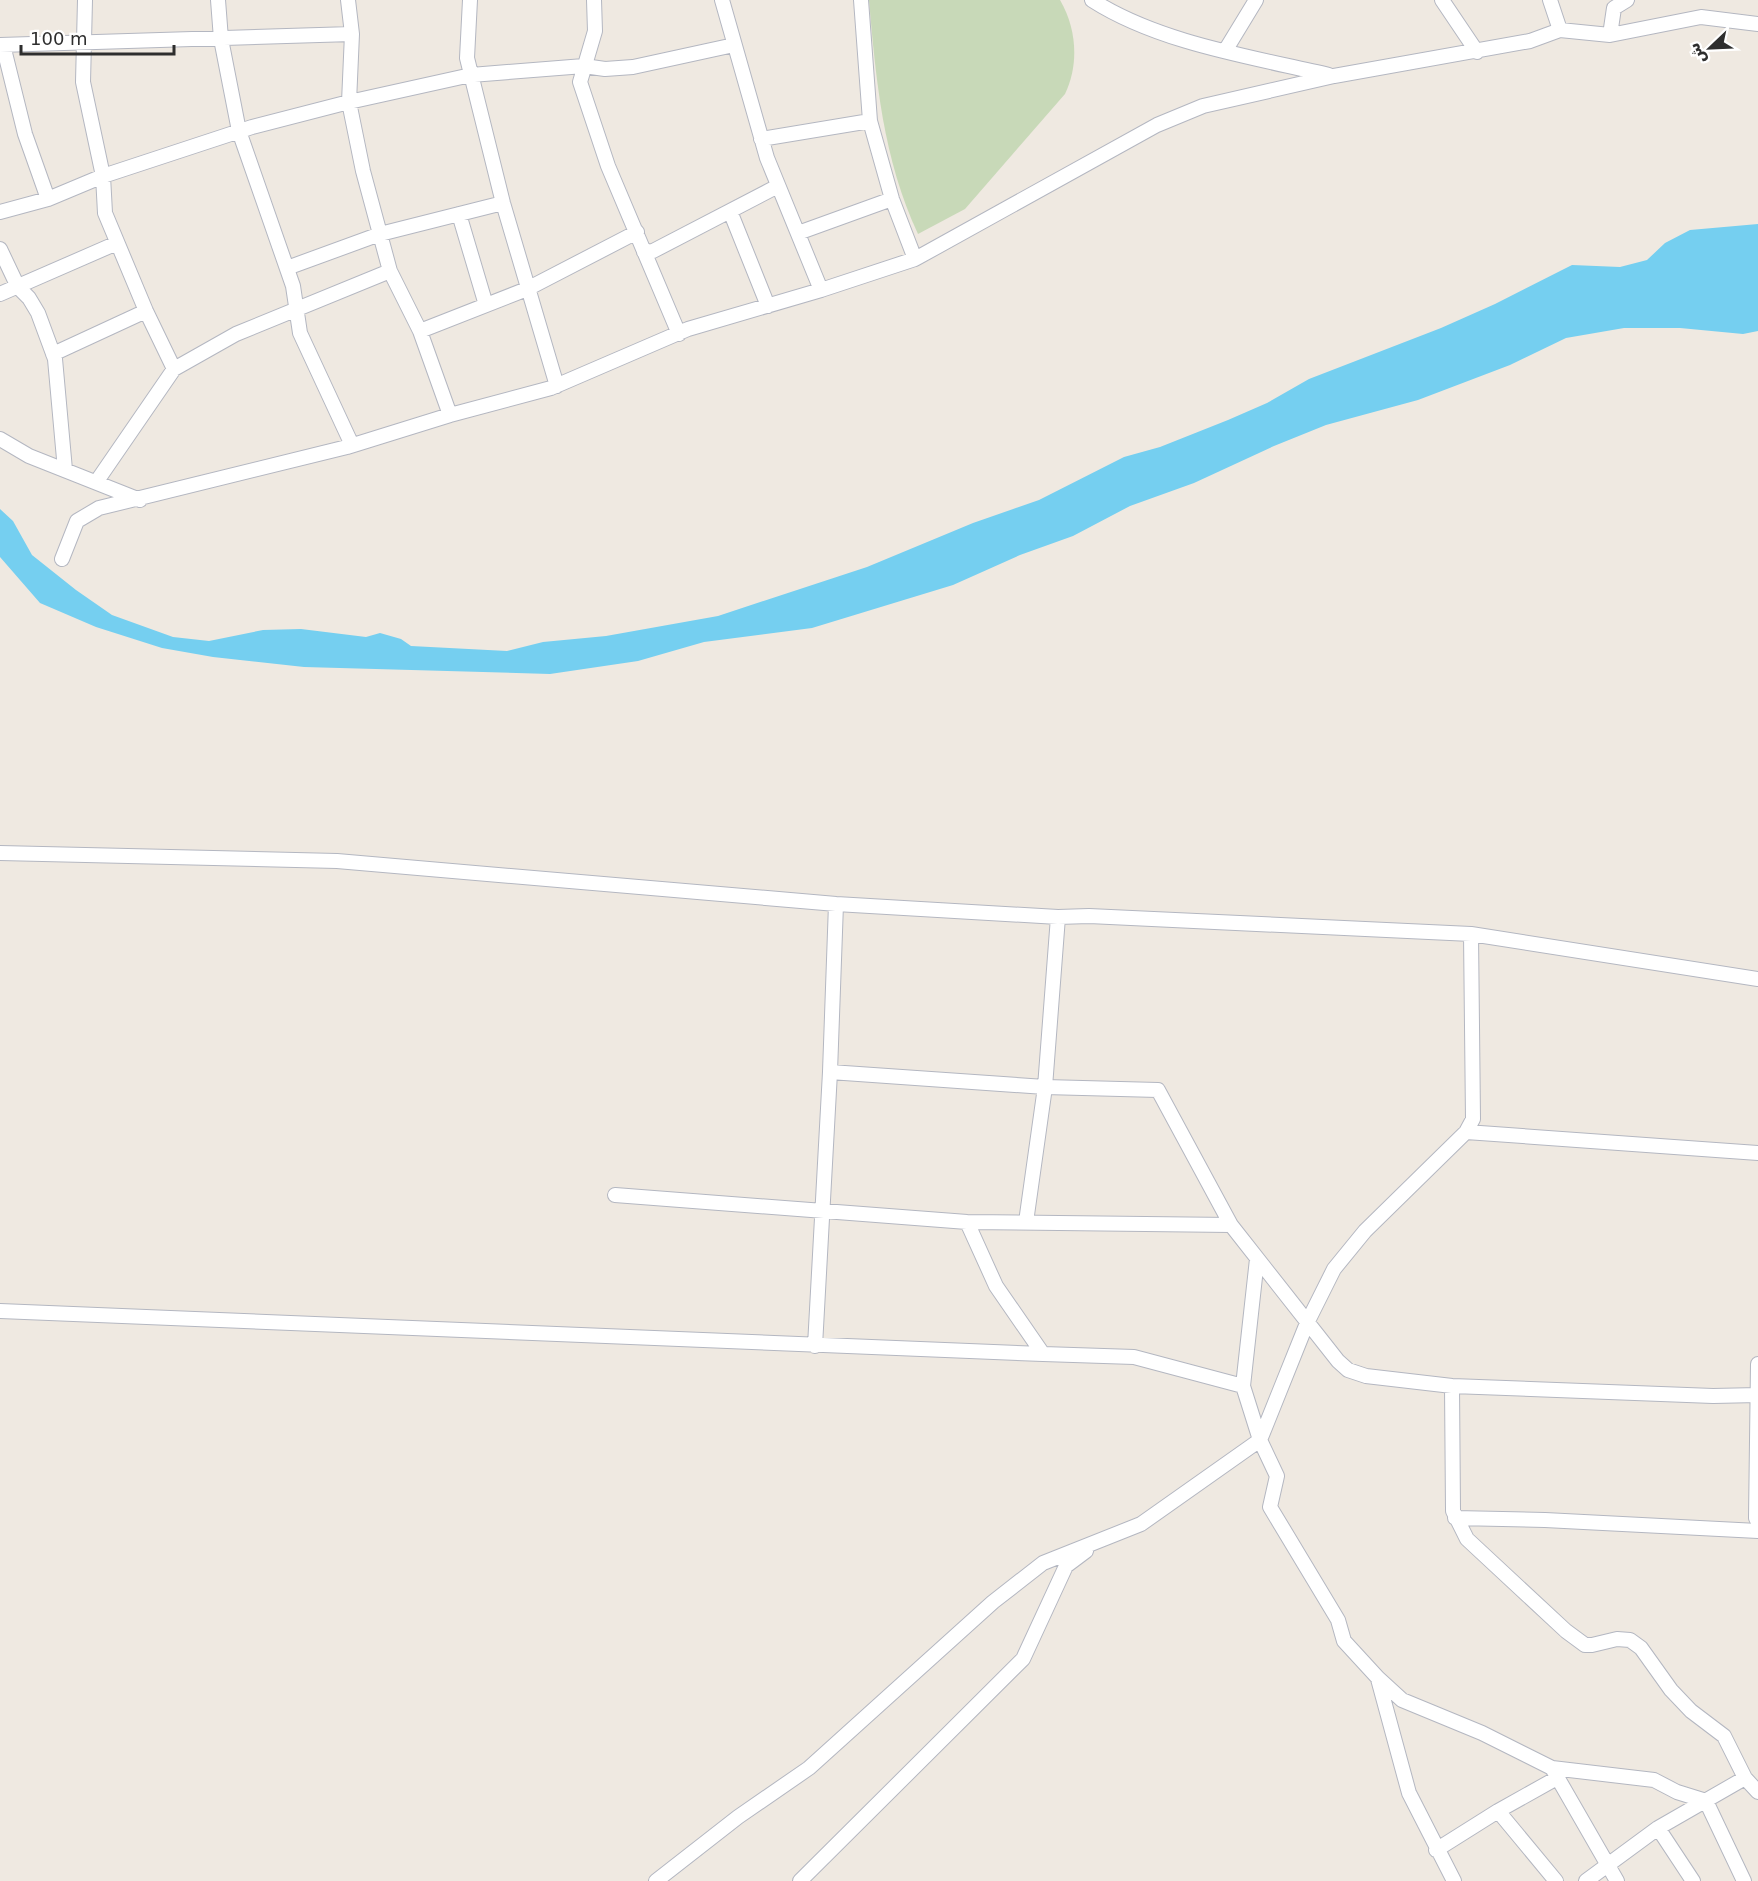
<svg xmlns="http://www.w3.org/2000/svg" width="1758" height="1881" viewBox="0 0 1758 1881" font-family="'DejaVu Sans',Vazirmatn,sans-serif">
<style>
.cemetery{fill:#c8d9b8}
.water{fill:#75cff0}
.lines{fill:none;stroke-linecap:round;stroke-linejoin:round}
.minor-casing{stroke:#b4b7c1;stroke-width:16}
.minor{stroke:#fff;stroke-width:14}
</style>
<rect width="100%" height="100%" fill="#efe9e1"/>
<!-- cemetery -->
<path class="cemetery" d="M869,0H1060C1077,29 1079,65 1065,94L965,209L918,234C883,159 876,81 869,0Z"/>
<!-- water -->
<path class="water" d="M1758,224V331L1743,334L1680,328H1624L1566,338L1510,365L1418,400L1326,425L1274,446L1194,483L1130,506L1073,536L1020,555L953,585L812,628L704,642L638,661L550,674L304,667L213,657L162,648L96,627L40,603L0,557V509L13,521L32,555L76,590L112,615L173,637L209,641L263,630L301,629L366,637L380,633L401,639L411,646L507,651L543,642L606,636L718,616L867,567L973,523L1039,500L1124,457L1160,447L1228,420L1267,403L1309,379L1441,328L1495,304L1572,265L1620,267L1647,260L1665,243L1690,230Z"/>
<g class="lines">
<!-- minor casing -->
<g class="minor-casing">
<path id="minor" d="M85,0L83,82L103,176L105,213L146,311L174,369
M218,0L221,39L239,131L293,286L300,333L352,445
M348,0L352,34L349,102L363,171L390,271L420,331L450,415
M470,0L467,58L503,203L557,386
M594,0L595,31L580,82L608,166L679,334
M722,0L767,158L821,290
M861,0L870,121L892,199L915,259
M1092,0C1159,43 1252,57 1329,75
M1442,0L1477,52
M1550,0L1560,30
M1610,35L1614,8L1627,0
M0,45L352,34
M3,45L25,134L48,199
M1225,51L1256,0
M761,139L870,121
M730,211L768,306
M0,212L48,199L103,176L252,127L349,102L471,75L584,66L605,69L633,67L734,45
M459,214L486,305
M798,233L892,199
M0,249L18,287L29,298L38,313L55,359L65,470
M644,252L653,251L778,186
M287,268L380,234L503,203
M0,294L117,243
M420,331L527,289L637,232
M53,354L146,311
M0,439L29,456L140,500
M97,481L174,369L236,334L390,271
M62,559L77,521L99,508L347,447L450,415L551,388L688,329L821,290L915,259L1157,125L1203,106L1334,76L1530,41L1560,30L1610,35L1701,17L1758,24
M0,853L337,861L836,904L1058,917L1089,916L1471,934L1758,979
M830,1072L1045,1087L1158,1090L1231,1225L1338,1361L1348,1370L1366,1376L1452,1386L1713,1396L1758,1395
M1466,1132L1758,1153
M615,1195L967,1222L1231,1225
M967,1222L996,1286L1043,1354L1134,1357L1243,1386
M1026,1222L1045,1087L1058,917
M1257,1259L1243,1386L1260,1440L1277,1476L1270,1507L1338,1620L1344,1641L1378,1678L1402,1700L1482,1733L1552,1768L1617,1881
M0,1311L1043,1354
M815,1346L830,1072L836,904
M1758,1364L1756,1518L1758,1522
M1452,1386L1453,1511L1467,1539L1566,1631L1585,1645H1592L1617,1639L1630,1640L1641,1648L1671,1690L1691,1711L1724,1736L1745,1778L1758,1792
M1455,1518L1545,1520L1758,1531
M1378,1679L1409,1793L1454,1881
M1552,1768L1654,1780L1677,1792L1706,1801L1744,1881
M1498,1811L1556,1881
M1658,1828L1693,1881
M1436,1850L1498,1811L1557,1778
M656,1881L738,1817L809,1768L993,1602L1043,1563L1141,1524L1260,1440L1307,1323L1334,1269L1365,1231L1466,1132L1473,1119L1471,934
M800,1881L1023,1659L1066,1566L1086,1551
M1586,1881L1658,1828L1745,1778"/>
</g>
<!-- minor -->
<use href="#minor" class="minor"/>
</g>
<!-- north arrow -->
<g transform="translate(1710 48) rotate(247)" stroke="#ffffff" stroke-width="4.5" paint-order="stroke">
<path d="M0-4.5L10 22L0 15L-10 22Z" fill="#2e2e2e"/>
<text y="-9" font-size="16" font-weight="bold" text-anchor="middle" fill="#2e2e2e">ش</text>
</g>
<!-- scale -->
<path d="M21 45v9h153v-9" fill="none" stroke="#2e2e2e" stroke-width="3"/>
<text x="30" y="45" font-size="18" fill="#2e2e2e" stroke="#ffffff" stroke-width="4.5" paint-order="stroke">100 m</text>
</svg>
